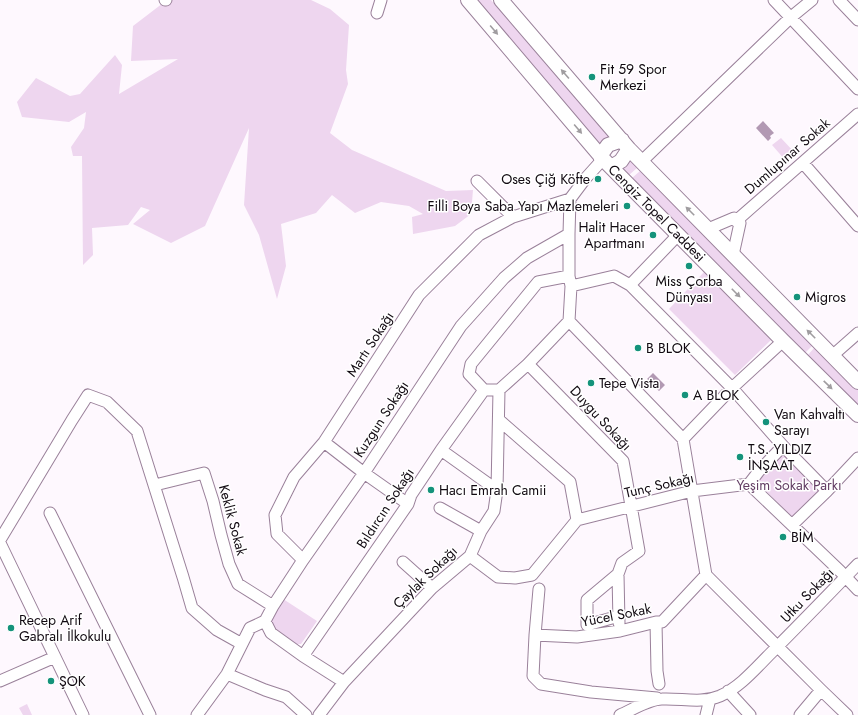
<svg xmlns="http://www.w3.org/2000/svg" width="858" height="715" viewBox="0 0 858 715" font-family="Jost,sans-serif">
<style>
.green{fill:#eed6ef}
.water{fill:#b299b3}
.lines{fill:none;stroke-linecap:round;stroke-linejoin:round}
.minor-casing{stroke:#9a819a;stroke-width:13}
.major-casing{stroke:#9a819a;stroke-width:16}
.minor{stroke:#fff;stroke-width:11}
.major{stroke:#fff;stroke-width:14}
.oneway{fill:#a09da0}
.poi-dot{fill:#14937b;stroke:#fff;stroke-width:1.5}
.labels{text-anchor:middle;stroke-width:3;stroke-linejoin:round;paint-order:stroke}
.poi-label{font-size:14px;fill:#110911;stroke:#fff;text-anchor:start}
.street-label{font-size:14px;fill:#110911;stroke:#fff}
.park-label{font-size:14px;fill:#633e64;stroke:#fff}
</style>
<rect width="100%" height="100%" fill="#fef8fe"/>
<!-- green -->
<path class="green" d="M167,0H311L330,9L349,25L346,70L348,84L330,133L352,150L446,191L473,190L471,214L455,226L413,234L412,217L423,214L409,206L381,202L355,213L332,195L316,213L281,224L286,266L277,299L259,235L244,205L249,128L205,226L171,243L133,224L150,210L141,207L128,225L92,228L93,255L83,265L82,156H73L71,147L84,128L86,112L69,122L22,117L17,102L36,78L70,96L80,94L115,55L122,65L119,94L178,59L131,61L133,26Z
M477,0H491L610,138L601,145Z
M781,138L795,153L786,161L772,145Z
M629,159L637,168L629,175L621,166Z
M640,171L813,345L805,353L632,178Z
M704,272L771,340L735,375L669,309Z
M815,347L858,389V406L807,356Z
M782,450L822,489L793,518L754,479Z
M280,597L317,621L301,644H297L275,630L270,621Z
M27,704L32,715H23L19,708Z"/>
<!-- water -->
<path class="water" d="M763,121L774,133L770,136L771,138L768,141L756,128Z
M653,373L665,385L659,391L647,379Z"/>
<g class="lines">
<!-- minor casing -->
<g class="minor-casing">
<path id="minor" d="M165,0H166
M774,0L858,89
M839,0L858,20
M377,13L381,0
M642,161L790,18L812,0
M803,163L858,226
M477,181L513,217
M736,221L858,114
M708,229L734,218L740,223L733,255
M569,234V276L571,286L569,321L683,439L706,575L821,690L847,715
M630,285L678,235
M571,286L614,276L630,285L732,388L783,446L827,491
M832,356L858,333
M528,364L623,461L627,483L639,551L622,563L618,574L587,600V625L619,616
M484,390L469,374L471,364L538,282L569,276
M683,439L732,388L783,341
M324,442L364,473L408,504
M441,450L497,490
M749,484L840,571L858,590
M749,484L759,471L783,446
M155,485L204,473L213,501L221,535L229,564L238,584L273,606
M440,508L481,531
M50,513L150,715
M577,520L692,491L749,484
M792,525L827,491L858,458
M0,540L72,420L88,395L107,402L137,431L183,577L192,608L217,630L242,644
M0,543L83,715
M470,556L498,577L515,578L532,575L577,520L570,482L499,420
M303,560L277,534L275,515L294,477L324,442L419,295L479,235L513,217L570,199
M403,562L432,588
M618,574L619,623
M539,589L535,635L533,676L541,684L591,692L657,698
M265,621L271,633L303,656L344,682
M656,622L657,671L659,684
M535,635L577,637L620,631L656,622H662L706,575
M303,656L408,504L411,495L441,450L484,390H499
M227,674L265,690L286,697L306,715
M0,681L55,657
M728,691L750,715
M197,715L227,674L250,628L265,621L273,606L303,560L364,473L461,326L504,278L527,258L569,234L570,199L585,179L603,159
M319,715L344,682L432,588L470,556L481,531L494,511L497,490L499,390L528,364L569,321
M620,715C632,710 649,699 662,699C682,698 701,704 720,696C740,687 755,669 771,653C800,624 829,594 858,564
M706,715L710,699
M800,715L821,690"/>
</g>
<!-- major casing -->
<g class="major-casing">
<path id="major" d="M468,0L603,159L783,341L858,415
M501,0L629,149L858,382
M600,156L608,145L622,140
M611,167L621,161L629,149"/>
</g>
<!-- minor -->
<use href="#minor" class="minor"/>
<!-- major -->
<use href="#major" class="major"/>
</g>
<!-- one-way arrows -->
<defs><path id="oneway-solid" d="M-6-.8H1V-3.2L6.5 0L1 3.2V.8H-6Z"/></defs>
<g class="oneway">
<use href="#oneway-solid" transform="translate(494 30) rotate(50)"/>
<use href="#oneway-solid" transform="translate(565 74) rotate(-131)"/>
<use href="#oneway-solid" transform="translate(578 129) rotate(50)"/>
<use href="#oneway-solid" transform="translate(690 211) rotate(-135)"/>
<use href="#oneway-solid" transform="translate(736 293) rotate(45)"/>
<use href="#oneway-solid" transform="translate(811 334) rotate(-135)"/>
<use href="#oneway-solid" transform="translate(828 385) rotate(44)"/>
</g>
<!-- markers -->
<g class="poi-dot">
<circle cx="592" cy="77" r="4"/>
<circle cx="598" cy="179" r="4"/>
<circle cx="627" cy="206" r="4"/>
<circle cx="653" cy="235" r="4"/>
<circle cx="689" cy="266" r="4"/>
<circle cx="797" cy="297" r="4"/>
<circle cx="638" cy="348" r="4"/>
<circle cx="591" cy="383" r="4"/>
<circle cx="685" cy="395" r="4"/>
<circle cx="766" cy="422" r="4"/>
<circle cx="740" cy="457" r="4"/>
<circle cx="431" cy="490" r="4"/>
<circle cx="783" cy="537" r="4"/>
<circle cx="11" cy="628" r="4"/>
<circle cx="51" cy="681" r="4"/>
</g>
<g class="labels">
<!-- poi labels -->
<g class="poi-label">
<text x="600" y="74">Fit 59 Spor<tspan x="600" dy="16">Merkezi</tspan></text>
<text x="590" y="184" text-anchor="end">Oses Çiğ Köfte</text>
<text x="619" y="211" text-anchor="end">Filli Boya Saba Yapı Mazlemeleri</text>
<text x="645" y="232" text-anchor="end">Halit Hacer<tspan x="645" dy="16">Apartmanı</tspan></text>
<text x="689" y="286" text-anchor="middle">Miss Çorba<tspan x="689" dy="16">Dünyası</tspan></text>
<text x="805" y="302">Migros</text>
<text x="646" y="353">B BLOK</text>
<text x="599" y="388">Tepe Vista</text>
<text x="693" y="400">A BLOK</text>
<text x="774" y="419">Van Kahvaltı<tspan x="774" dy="16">Sarayı</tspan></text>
<text x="748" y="454">T.S. YILDIZ<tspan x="748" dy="16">İNŞAAT</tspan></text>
<text x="439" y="495">Hacı Emrah Camii</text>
<text x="791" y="542">BİM</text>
<text x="19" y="625">Recep Arif<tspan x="19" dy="16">Gabralı İlkokulu</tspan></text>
<text x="59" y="686">ŞOK</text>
</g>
<!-- street labels -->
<g class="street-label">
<text transform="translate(787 156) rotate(-41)" y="5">Dumlupınar Sokak</text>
<text transform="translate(657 213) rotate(45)" y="5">Cengiz Topel Caddesi</text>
<text transform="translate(370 344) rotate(-57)" y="5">Martı Sokağı</text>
<text transform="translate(601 418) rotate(47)" y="5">Duygu Sokağı</text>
<text transform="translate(381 419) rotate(-57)" y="5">Kuzgun Sokağı</text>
<text transform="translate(659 485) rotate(-13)" y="5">Tunç Sokağı</text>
<text transform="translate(385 508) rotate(-57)" y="5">Bıldırcın Sokağı</text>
<text transform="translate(233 520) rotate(75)" y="5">Keklik Sokak</text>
<text transform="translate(425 577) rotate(-44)" y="5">Çaylak Sokağı</text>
<text transform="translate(807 595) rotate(-46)" y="5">Utku Sokağı</text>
<text transform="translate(616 615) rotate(-11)" y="5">Yücel Sokak</text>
</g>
<!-- park labels -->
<g class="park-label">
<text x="789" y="490">Yeşim Sokak Parkı</text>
</g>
</g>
</svg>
